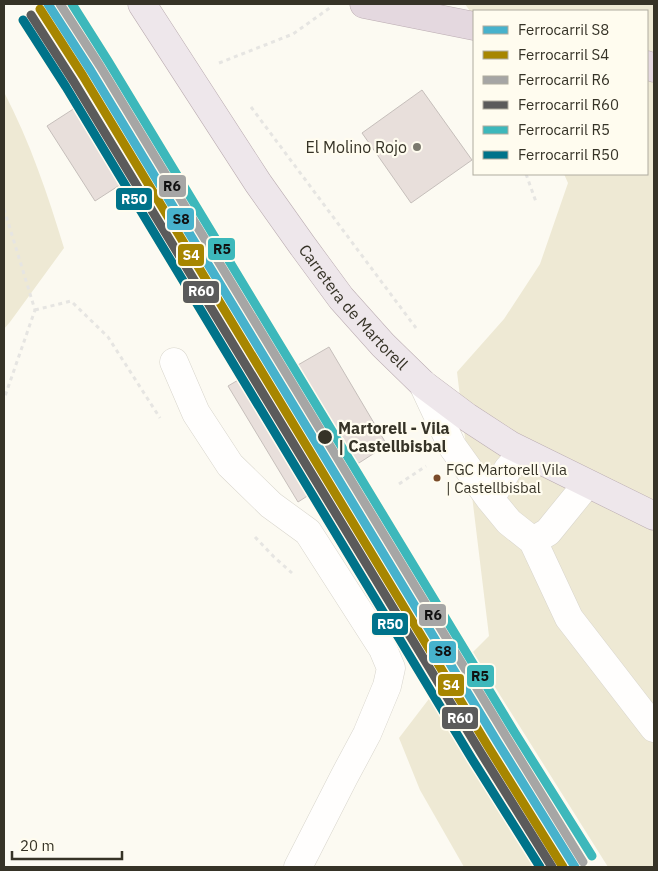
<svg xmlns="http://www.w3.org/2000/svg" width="658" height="871" viewBox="0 0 658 871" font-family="'IBM Plex Sans',sans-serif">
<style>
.green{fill:#eee9d4}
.building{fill:#e8dfdb;stroke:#c6bfbb}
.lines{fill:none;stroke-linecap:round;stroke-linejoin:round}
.minor-casing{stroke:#d8d5cc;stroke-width:29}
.major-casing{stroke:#bbadb2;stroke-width:29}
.highway-casing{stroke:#bbadb2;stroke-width:29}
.path{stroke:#e6e5e2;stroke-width:3;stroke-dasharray:4 4;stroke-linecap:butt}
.minor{stroke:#fffefd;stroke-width:28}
.major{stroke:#eee7eb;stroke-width:28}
.highway{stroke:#e4d8df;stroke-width:28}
.rail-1-casing{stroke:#fffcef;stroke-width:12}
.rail-2-casing{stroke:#fffcef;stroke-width:12}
.rail-3-casing{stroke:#fffcef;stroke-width:12}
.rail-4-casing{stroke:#fffcef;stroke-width:12}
.rail-5-casing{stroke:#fffcef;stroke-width:12}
.rail-6-casing{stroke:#fffcef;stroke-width:12}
.rail-1{stroke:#47b2cc;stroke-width:9}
.rail-2{stroke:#a78600;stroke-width:9}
.rail-3{stroke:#a6a6a5;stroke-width:9}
.rail-4{stroke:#5b5b5b;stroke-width:9}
.rail-5{stroke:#3db8bb;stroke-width:9}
.rail-6{stroke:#00738a;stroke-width:9}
.poi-dot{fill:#7b796e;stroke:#fffcef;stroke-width:2}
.stop-dot{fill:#363327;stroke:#fffcef;stroke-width:2}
.bus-dot{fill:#7a4b2a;stroke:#fffcef;stroke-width:2}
.labels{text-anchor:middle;stroke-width:4.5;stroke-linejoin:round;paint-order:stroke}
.bus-label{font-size:15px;fill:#363327;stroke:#fffcef;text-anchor:start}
.poi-label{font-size:16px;fill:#363327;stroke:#fffcef;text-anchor:end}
.street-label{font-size:16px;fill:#363327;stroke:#fffcef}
.stop-label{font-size:16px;font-weight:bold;fill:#363327;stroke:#fffcef;text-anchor:start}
.line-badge{stroke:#fffcef;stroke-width:2}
.badge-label{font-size:14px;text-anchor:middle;font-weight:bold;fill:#fff}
.pale-badge-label{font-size:14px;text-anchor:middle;font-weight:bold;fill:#111}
</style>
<rect width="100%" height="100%" fill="#fcfaf2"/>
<!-- green -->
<path class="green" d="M465,4H654V867H608L473,652L489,636L457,372L504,319L540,264L568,183L564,174H647V11H474V17Z
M4,92C30,142 48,195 64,248L10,322L4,329Z
M448,674L562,867H464L420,790L399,738Z"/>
<!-- building -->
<path class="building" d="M422,90L472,160L411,203L362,133Z
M78,106L126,181L95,201L47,126Z
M329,347L387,445L298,502L228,386L257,369L265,384Z"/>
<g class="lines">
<!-- minor casing -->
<g class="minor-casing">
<path id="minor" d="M174,362L196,413L230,465L271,505L308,532L383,649L391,668L387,686L367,734L344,777L298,867
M423,384L452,446L490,499L509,522L533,541L569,618L654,728
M490,499L508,469L523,452
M533,541L548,532L587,484"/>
</g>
<!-- major casing -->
<g class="major-casing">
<g id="major">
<path id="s1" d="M142,4L258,183L302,245L341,298L383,345L423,384L467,417L510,445L654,516"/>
</g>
</g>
<!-- highway casing -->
<g class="highway-casing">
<path id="highway" d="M364,4L474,26
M647,65L654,68"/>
</g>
<!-- path -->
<path class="path" d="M219,63L293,34L331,7
M251,107L416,328
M526,174L536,202
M4,209L35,310L4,399
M35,310L71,301L108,337L160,418
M399,484L426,466
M255,537L274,557L292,573"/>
<!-- minor -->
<use href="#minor" class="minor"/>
<!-- major -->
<use href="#major" class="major"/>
<!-- highway -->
<use href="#highway" class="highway"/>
<!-- rail-1 casing -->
<g class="rail-1-casing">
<path id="rail-1" d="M48,4L91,71L498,743L575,867"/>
</g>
<!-- rail-2 casing -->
<g class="rail-2-casing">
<path id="rail-2" d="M40,9L83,76L489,748L563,867"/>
</g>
<!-- rail-3 casing -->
<g class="rail-3-casing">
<path id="rail-3" d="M60,4L100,66L507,738L583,862"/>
</g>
<!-- rail-4 casing -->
<g class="rail-4-casing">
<path id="rail-4" d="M31,15L74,82L481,753L552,867"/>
</g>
<!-- rail-5 casing -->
<g class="rail-5-casing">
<path id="rail-5" d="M72,4L108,61L515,733L592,856"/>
</g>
<!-- rail-6 casing -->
<g class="rail-6-casing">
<path id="rail-6" d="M23,20L66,87L472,759L540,867"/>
</g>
<!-- rail-1 -->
<use href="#rail-1" class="rail-1"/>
<!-- rail-2 -->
<use href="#rail-2" class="rail-2"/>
<!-- rail-3 -->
<use href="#rail-3" class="rail-3"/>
<!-- rail-4 -->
<use href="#rail-4" class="rail-4"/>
<!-- rail-5 -->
<use href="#rail-5" class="rail-5"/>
<!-- rail-6 -->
<use href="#rail-6" class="rail-6"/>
</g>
<!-- markers -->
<circle class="poi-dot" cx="417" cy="147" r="5"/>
<circle class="stop-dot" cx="325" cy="437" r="8"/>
<circle class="bus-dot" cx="437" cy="478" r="4.5"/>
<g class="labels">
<!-- bus labels -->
<g class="bus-label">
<text x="446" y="475">FGC Martorell Vila<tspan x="446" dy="18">| Castellbisbal</tspan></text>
</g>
<!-- poi labels -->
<g class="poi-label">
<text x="407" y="153">El Molino Rojo</text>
</g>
<!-- street labels -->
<g class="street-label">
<text dy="6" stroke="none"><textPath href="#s1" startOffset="370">Carretera de Martorell</textPath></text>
</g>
<!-- stop labels -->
<g class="stop-label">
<text x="338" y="434">Martorell - Vila<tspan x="338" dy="18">| Castellbisbal</tspan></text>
</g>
</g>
<g class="line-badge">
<rect x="158" y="174" width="29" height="24" rx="5" fill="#a6a6a5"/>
<rect x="115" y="187" width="38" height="24" rx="5" fill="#00738a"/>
<rect x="166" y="207" width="29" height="24" rx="5" fill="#47b2cc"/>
<rect x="207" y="237" width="29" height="24" rx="5" fill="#3db8bb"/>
<rect x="177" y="243" width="28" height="24" rx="5" fill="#a78600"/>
<rect x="182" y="280" width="38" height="24" rx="5" fill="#5b5b5b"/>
<rect x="418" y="603" width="29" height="24" rx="5" fill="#a6a6a5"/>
<rect x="371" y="612" width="38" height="24" rx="5" fill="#00738a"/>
<rect x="428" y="640" width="29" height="24" rx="5" fill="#47b2cc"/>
<rect x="466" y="664" width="29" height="24" rx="5" fill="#3db8bb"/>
<rect x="437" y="673" width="28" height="24" rx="5" fill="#a78600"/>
<rect x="441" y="706" width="38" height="24" rx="5" fill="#5b5b5b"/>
</g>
<g class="badge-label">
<text x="134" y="204">R50</text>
<text x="191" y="260">S4</text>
<text x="201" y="296">R60</text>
<text x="390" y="629">R50</text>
<text x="451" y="690">S4</text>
<text x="460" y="723">R60</text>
</g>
<g class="pale-badge-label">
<text x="172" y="191">R6</text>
<text x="181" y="224">S8</text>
<text x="222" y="254">R5</text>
<text x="433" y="620">R6</text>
<text x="443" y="656">S8</text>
<text x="480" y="681">R5</text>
</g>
<!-- border -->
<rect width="658" height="871" fill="none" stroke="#363327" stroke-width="10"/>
<!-- legend -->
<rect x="473" y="10" width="175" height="165" fill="#fffcef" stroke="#afac9f"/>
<rect x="483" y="26" width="25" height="8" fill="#47b2cc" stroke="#afac9f"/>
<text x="518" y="35" font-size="15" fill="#363327">Ferrocarril S8</text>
<rect x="483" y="51" width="25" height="8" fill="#a78600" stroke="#afac9f"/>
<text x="518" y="60" font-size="15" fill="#363327">Ferrocarril S4</text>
<rect x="483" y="76" width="25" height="8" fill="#a6a6a5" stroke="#afac9f"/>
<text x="518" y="85" font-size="15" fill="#363327">Ferrocarril R6</text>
<rect x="483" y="101" width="25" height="8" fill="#5b5b5b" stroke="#afac9f"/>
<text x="518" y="110" font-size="15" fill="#363327">Ferrocarril R60</text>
<rect x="483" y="126" width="25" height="8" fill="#3db8bb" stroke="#afac9f"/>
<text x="518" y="135" font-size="15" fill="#363327">Ferrocarril R5</text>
<rect x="483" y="151" width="25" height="8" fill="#00738a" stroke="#afac9f"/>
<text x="518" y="160" font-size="15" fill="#363327">Ferrocarril R50</text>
<!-- scale -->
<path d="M12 851v8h110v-8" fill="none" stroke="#363327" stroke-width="2.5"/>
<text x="20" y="851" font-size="15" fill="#363327" stroke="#fffcef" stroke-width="4" paint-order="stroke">20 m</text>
</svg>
